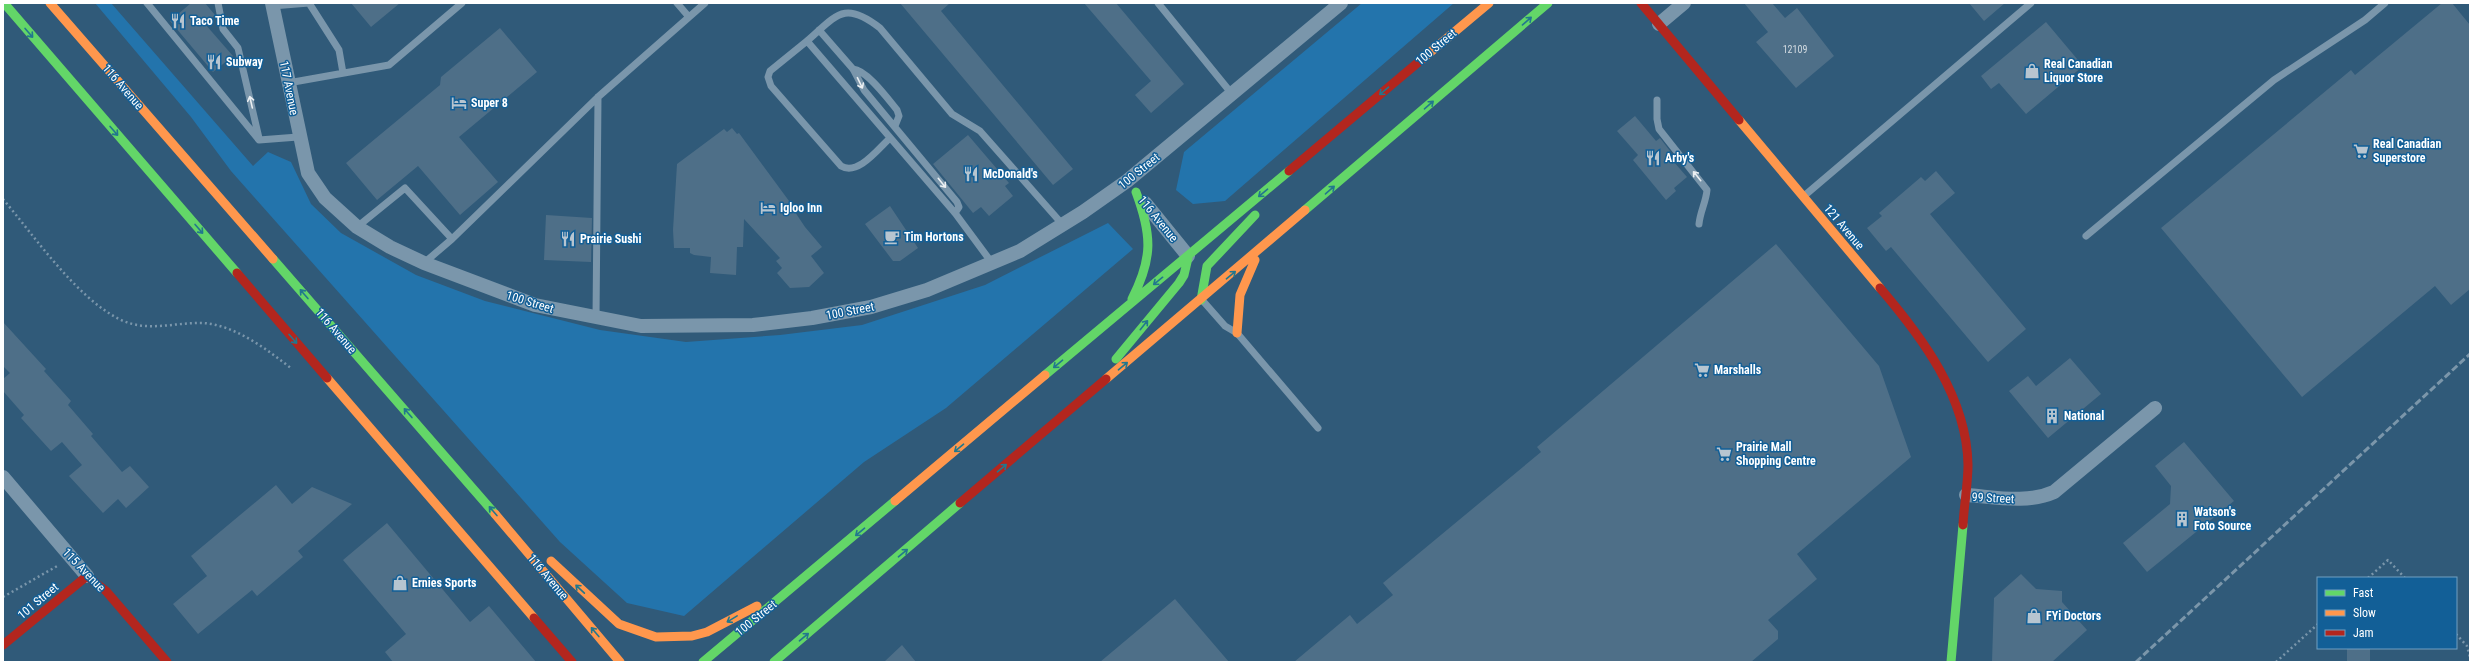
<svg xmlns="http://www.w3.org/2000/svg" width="2473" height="665" viewBox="0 0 2473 665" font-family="'Roboto Condensed',sans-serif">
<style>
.green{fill:#2374ac}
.building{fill:#4e6f88}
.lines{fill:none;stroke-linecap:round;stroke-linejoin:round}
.path{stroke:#7a96ab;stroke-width:2.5;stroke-dasharray:2 3;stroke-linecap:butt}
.lane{stroke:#7a96ab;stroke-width:7}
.street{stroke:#7a96ab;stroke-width:14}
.fast{stroke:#63d668;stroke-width:9}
.slow{stroke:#ff974d;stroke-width:9}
.jam{stroke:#b3261e;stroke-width:9}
.rail{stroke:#7b96aa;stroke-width:3;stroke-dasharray:7 3;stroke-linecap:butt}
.oneway{stroke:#22778e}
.oneway2{stroke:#ebeff2}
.labels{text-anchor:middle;stroke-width:3;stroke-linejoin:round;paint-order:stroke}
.number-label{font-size:10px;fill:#d3dbe1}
.poi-label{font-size:12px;font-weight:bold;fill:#fff;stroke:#125f97;text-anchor:start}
.street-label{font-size:12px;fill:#fff;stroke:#125f97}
</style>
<rect width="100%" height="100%" fill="#305a79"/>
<!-- green -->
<path class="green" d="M95,3H111L253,166L268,152L291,162L311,204L341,233L416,275L485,301L600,330L686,342L780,335L862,325L985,285L1108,223L1133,249L946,408L864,462L684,616L627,603L560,542L231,171L191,117Z
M1362,3H1454L1225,201L1193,204L1176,190L1184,152Z"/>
<!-- building -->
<path class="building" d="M191,3H205L215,15L205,24L233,56L213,72L170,21Z
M351,3H400L371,27Z
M900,3H950L941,11L1073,169L1053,185Z
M1084,3H1116L1184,84L1151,113L1135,95L1151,81Z
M1744,3H1772L1785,18L1797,8L1834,56L1796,88L1756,42L1768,32Z
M1969,3H2005L1984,21Z
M2442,3H2452L2470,25V289L2451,305L2435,286L2302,397L2161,228L2351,70L2355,75Z
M2046,22L2083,66L2026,114L1999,83L1991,89L1981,76Z
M500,28L537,72L459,137L498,182L460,215L418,166L377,200L346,163L440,85L441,77Z
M1635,116L1656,141L1660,138L1670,151L1667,154L1687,177L1674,188L1676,191L1666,200L1633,160L1638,155L1617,131Z
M732,128L737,134L739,133L792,205L791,206L805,227L822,247L811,256L824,273L809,287L790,288L777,273L782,268L776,261L780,258L744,219L743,247H737L736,275L710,273L711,257L694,255L690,253V248H674L673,230L677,164L724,129L727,132Z
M968,135L1009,183L1005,186L1013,196L989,216L981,207L973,213L933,164Z
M1936,171L1955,193L1930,214L2026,329L1988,362L1891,247L1886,251L1867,228L1882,216L1879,213L1921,177L1925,181Z
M890,206L918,248L900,261H893L865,224Z
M546,215L592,218L591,262L544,260Z
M1776,244L1879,366L1911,457L1797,554L1817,579L1768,620L1778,631V639L1751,662H1294L1350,615L1357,624L1393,595L1383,583L1541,452L1537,447Z
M3,322L46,369L44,371L71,401L68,405L93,434L91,436L122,472L130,466L149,487L126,508L118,499L103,513L69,476L82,465L62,442L51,451L21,418L24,415L3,391V379L10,373L3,366Z
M2070,358L2101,394L2048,438L2009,391L2028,376L2036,386Z
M2184,442L2234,501L2147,572L2123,543L2170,504L2171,486L2155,466Z
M276,485L292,504L312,487L352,504L298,551L303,557L257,596L252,590L198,634L173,604L207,576L191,556Z
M387,523L470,622L489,606L536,662H393L385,652L406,634L343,560Z
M2021,574L2036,589L2062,591V602L2087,630L2052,662H1992L1994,598Z
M1175,599L1229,662H1100Z
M902,645L916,662H884Z
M2347,648H2370V662H2347Z"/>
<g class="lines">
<!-- path -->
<path class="path" d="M3,199C35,237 76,297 119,319C147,333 175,322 203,323C235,325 268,350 292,369
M2368,578L2388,560L2405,578
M3,597L59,565
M2456,634L2467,646L2470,657
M2276,662L2318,624"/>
<!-- lane -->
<path class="lane" d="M147,3L259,140L298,137
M218,3L223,29L238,48L259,138
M677,3L689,17
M1158,3L1232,94
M272,6L309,3L339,50L343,73
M819,30L853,69L864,90L957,202L959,207L955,213
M807,41C837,15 844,0 880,28L952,114L980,131L1063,225
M853,69C867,70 888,99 897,110L899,116L895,126
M288,83L389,65L462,3
M1657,100V119L1659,129L1707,190C1706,202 1700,212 1699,224
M890,138C878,149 858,176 841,166L771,86L768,77L770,71L807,41L955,213L992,263
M1804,196L2031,3
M357,227L405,188L452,239
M2086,236L2274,80L2365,20L2385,3
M424,263L452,239L598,97L705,3
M1203,301L1225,326L1237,333L1318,428
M596,319L598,97"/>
<!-- street -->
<path class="street" d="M272,3L308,173L325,198L357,227L390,247L424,263L535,305L641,326L753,325L812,318L871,307L927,290L1020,251L1083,212L1127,181L1341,3
M1659,24L1684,3
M1145,203L1188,256
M3,477L87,576
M1966,495C1995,497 2027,504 2054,492L2155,408"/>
<!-- fast -->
<path class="fast" d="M4,3L237,273
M1305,210L1548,3
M273,259L495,514
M1132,299C1153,258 1152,235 1136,192
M1201,300L1207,266L1255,215
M1116,359L1179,283L1184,275L1188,258
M1045,375L1289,171
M703,662L895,501
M774,662L960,503
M1951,662L1963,525"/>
<!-- slow -->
<path class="slow" d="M50,3L273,259
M1421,60L1489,3
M1739,120L1880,288
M1237,333L1240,295L1255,260
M327,378L534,618
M1106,379L1305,210
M895,501L1045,375
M495,514L620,662
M551,561L619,624L656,637L692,636L707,632L757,606"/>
<!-- jam -->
<path class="jam" d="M1641,3L1739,120
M1289,171L1421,60
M237,273L327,378
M1880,288C1922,337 1967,397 1968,465C1968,484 1964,505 1963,525
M960,503L1106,379
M534,618L572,662
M3,645L87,576L106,591L167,662"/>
<!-- rail -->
<path class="rail" d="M2136,662L2470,354"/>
</g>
<!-- one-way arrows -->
<defs><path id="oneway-shaft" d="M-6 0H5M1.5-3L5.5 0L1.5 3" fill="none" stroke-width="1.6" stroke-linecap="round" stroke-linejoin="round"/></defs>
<g class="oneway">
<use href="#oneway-shaft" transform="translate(1527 21) rotate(-41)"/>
<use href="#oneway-shaft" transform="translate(29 33) rotate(49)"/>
<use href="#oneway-shaft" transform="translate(1384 91) rotate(140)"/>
<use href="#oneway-shaft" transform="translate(1429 105) rotate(-41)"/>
<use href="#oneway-shaft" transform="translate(114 131) rotate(49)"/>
<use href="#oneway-shaft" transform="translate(1330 190) rotate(-41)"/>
<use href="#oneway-shaft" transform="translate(1263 193) rotate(140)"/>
<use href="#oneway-shaft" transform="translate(199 229) rotate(49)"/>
<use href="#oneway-shaft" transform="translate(1231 275) rotate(-40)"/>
<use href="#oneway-shaft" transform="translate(1158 281) rotate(141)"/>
<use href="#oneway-shaft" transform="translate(304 294) rotate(-131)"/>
<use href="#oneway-shaft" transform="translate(1144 325) rotate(-51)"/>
<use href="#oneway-shaft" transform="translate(293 339) rotate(49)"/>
<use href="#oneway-shaft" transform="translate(1058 364) rotate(140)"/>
<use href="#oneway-shaft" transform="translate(1123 366) rotate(-40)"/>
<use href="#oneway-shaft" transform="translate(408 413) rotate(-131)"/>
<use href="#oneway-shaft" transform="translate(959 448) rotate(140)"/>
<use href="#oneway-shaft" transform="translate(1002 468) rotate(-40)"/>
<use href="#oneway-shaft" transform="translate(493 511) rotate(-131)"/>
<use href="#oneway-shaft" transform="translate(860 532) rotate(140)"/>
<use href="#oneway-shaft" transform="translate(903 553) rotate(-40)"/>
<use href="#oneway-shaft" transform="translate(580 589) rotate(-137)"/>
<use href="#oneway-shaft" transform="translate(732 619) rotate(149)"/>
<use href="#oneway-shaft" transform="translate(595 632) rotate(-130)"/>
<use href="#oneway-shaft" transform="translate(804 637) rotate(-40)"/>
</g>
<g class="oneway2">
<use href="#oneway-shaft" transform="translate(860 83) rotate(64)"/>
<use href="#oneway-shaft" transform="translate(251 102) rotate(-103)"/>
<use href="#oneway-shaft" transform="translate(1697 176) rotate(-129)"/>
<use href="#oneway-shaft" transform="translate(942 183) rotate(51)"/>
</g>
<!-- icons -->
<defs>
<g id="restaurant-bare" transform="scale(1.2)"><path d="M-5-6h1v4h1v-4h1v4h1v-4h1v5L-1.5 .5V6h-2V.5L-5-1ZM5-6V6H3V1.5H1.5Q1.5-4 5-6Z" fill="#b7c5d0" stroke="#125f97" stroke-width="2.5" paint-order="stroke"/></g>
<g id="shop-bare" transform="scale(1.2)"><path d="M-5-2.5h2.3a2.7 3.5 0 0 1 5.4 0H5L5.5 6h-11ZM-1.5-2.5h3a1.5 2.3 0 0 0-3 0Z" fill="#b7c5d0" stroke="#125f97" stroke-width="2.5" paint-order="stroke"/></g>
<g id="hotel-bare" transform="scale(1.2)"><path d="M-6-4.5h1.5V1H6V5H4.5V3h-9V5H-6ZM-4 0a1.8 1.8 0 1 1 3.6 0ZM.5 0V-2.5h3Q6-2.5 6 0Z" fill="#b7c5d0" stroke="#125f97" stroke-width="2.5" paint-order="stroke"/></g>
<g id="supermarket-bare" transform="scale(1.2)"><path d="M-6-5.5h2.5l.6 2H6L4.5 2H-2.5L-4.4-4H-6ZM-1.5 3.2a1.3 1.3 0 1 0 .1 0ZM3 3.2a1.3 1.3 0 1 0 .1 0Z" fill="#b7c5d0" stroke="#125f97" stroke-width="2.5" paint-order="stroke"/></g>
<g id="cafe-bare" transform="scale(1.2)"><path d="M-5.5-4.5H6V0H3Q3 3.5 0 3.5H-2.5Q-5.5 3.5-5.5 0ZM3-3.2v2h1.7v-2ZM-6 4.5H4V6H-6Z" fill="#b7c5d0" stroke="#125f97" stroke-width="2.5" paint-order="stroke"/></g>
<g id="building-bare" transform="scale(1.2)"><path d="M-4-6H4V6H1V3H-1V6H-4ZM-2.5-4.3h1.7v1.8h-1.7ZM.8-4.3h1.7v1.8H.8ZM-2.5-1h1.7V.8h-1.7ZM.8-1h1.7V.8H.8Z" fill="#b7c5d0" stroke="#125f97" stroke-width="2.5" paint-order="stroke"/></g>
</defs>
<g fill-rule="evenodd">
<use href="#restaurant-bare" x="178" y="21"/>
<use href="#restaurant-bare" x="214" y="62"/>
<use href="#shop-bare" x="2032" y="71"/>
<use href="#hotel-bare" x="459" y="103"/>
<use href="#supermarket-bare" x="2361" y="151"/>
<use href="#restaurant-bare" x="1653" y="158"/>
<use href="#restaurant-bare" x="971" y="174"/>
<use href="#hotel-bare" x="768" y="208"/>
<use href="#cafe-bare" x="892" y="237"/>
<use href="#restaurant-bare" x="568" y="239"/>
<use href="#supermarket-bare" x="1702" y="370"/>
<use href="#building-bare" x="2052" y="416"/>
<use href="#supermarket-bare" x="1724" y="454"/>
<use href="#building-bare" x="2182" y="519"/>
<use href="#shop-bare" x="400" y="583"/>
<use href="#shop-bare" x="2034" y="616"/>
</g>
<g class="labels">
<!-- number labels -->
<g class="number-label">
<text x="1795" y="53">12109</text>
</g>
<!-- poi labels -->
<g class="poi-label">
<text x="190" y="25">Taco Time</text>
<text x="226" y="66">Subway</text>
<text x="2044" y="68">Real Canadian<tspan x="2044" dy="14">Liquor Store</tspan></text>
<text x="471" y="107">Super 8</text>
<text x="2373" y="148">Real Canadian<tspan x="2373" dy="14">Superstore</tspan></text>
<text x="1665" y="162">Arby's</text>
<text x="983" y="178">McDonald's</text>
<text x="780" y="212">Igloo Inn</text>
<text x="904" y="241">Tim Hortons</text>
<text x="580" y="243">Prairie Sushi</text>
<text x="1714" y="374">Marshalls</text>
<text x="2064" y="420">National</text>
<text x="1736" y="451">Prairie Mall<tspan x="1736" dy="14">Shopping Centre</tspan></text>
<text x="2194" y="516">Watson's<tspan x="2194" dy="14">Foto Source</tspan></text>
<text x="412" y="587">Ernies Sports</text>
<text x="2046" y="620">FYi Doctors</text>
</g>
<!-- street labels -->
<g class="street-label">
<text transform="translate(1436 47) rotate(-40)" y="4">100 Street</text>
<text transform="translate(123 87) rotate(49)" y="4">116 Avenue</text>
<text transform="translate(289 88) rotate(79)" y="4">117 Avenue</text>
<text transform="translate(1139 171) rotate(-39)" y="4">100 Street</text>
<text transform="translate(1158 219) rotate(51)" y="4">116 Avenue</text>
<text transform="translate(1844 227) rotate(50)" y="4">121 Avenue</text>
<text transform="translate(530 302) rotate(17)" y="4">100 Street</text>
<text transform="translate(850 311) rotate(-11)" y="4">100 Street</text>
<text transform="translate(336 331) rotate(49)" y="4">116 Avenue</text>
<text transform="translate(1993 498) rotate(3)" y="4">99 Street</text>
<text transform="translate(84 570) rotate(46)" y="4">115 Avenue</text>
<text transform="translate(548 577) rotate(50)" y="4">116 Avenue</text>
<text transform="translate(38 601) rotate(-40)" y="4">101 Street</text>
<text transform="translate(756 618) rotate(-39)" y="4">100 Street</text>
</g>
</g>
<!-- border -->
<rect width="2473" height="665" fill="none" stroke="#ffffff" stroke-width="8"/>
<!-- legend -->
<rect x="2317" y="577" width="140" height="72" fill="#125f97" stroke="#719fc1"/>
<rect x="2325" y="590" width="20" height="6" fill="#63d668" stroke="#719fc1"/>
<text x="2353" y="597" font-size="12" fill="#ffffff">Fast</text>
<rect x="2325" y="610" width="20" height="6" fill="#ff974d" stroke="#719fc1"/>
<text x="2353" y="617" font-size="12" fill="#ffffff">Slow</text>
<rect x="2325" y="630" width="20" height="6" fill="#b3261e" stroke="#719fc1"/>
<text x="2353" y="637" font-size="12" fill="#ffffff">Jam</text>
</svg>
